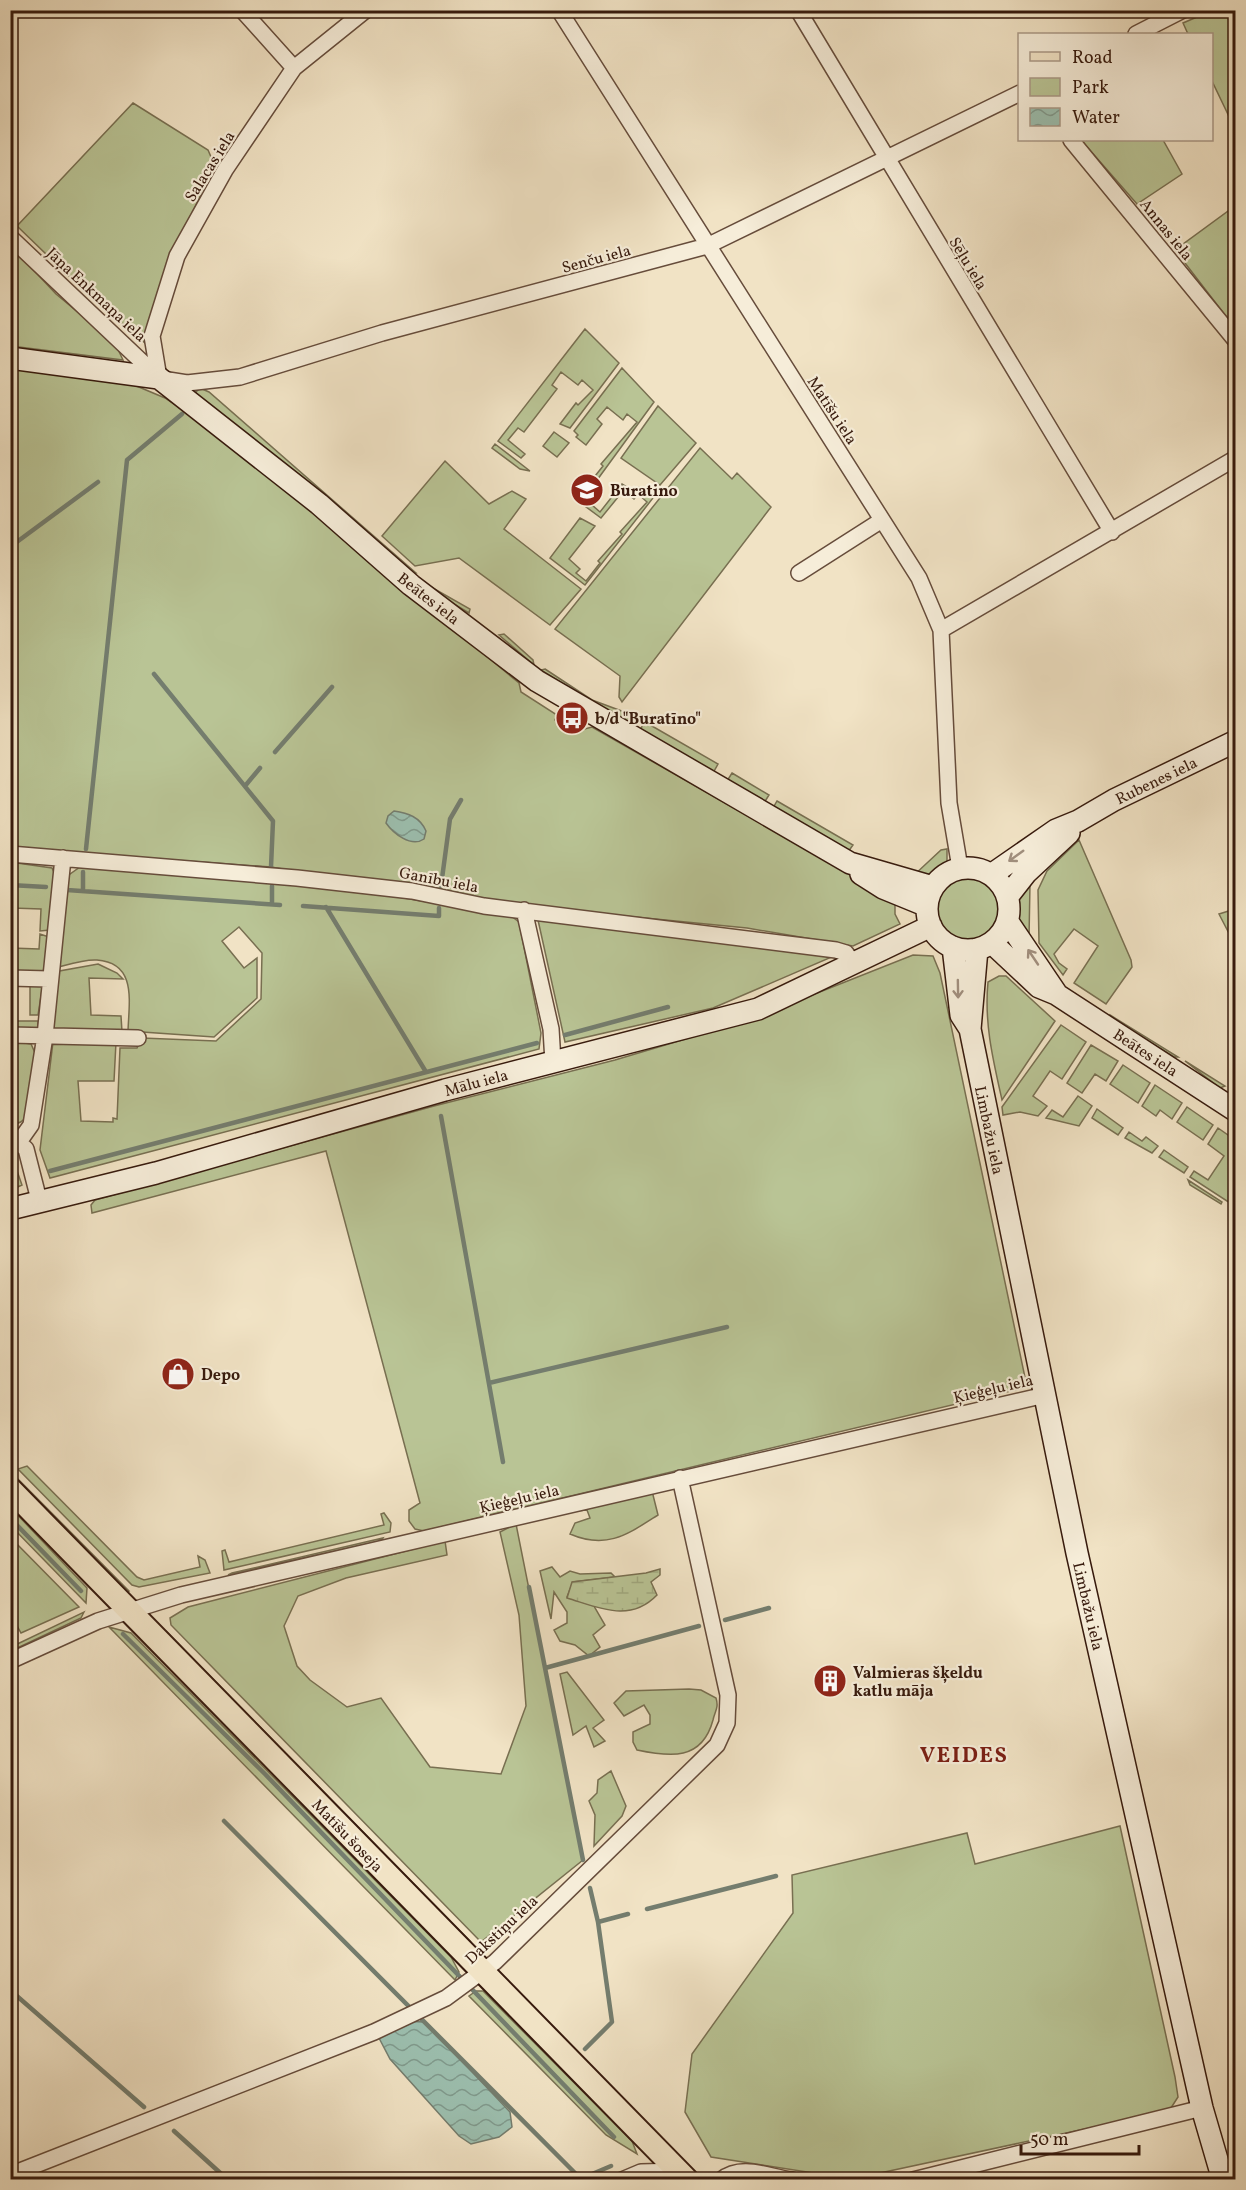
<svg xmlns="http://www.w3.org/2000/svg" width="1246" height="2190" viewBox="0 0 1246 2190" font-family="Vollkorn,serif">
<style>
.green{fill:#b9c495;stroke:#786f51;stroke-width:1.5}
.wetland{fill:url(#wetland-marsh);stroke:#786f51;stroke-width:1.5}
.water{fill:url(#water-waves);stroke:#747d6e;stroke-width:1.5}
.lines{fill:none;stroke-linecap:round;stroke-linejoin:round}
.stream{stroke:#747d6e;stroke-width:4.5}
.street-casing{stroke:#664c3b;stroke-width:18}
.secondary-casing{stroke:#371a0d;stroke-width:24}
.primary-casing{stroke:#371a0d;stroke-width:26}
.street{stroke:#f6edd9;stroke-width:15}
.secondary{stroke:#f6edd9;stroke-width:21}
.primary{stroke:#f1e3c5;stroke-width:22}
.oneway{stroke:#a08e7d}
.labels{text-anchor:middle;stroke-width:4.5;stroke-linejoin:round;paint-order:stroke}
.street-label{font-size:16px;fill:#371a0d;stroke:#f6edd9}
.poi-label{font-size:16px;font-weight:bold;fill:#371a0d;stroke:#f6edd9;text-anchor:start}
.district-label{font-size:22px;font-weight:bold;letter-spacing:1.5px;fill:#7a1f14;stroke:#f6edd9}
</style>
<defs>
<pattern id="wetland-marsh" width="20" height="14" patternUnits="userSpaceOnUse" patternTransform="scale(1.5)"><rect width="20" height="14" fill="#b9c495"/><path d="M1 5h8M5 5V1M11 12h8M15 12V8" fill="none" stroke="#a0a87f"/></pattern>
<pattern id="water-waves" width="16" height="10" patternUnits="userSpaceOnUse" patternTransform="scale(1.5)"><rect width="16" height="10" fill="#9cbfaf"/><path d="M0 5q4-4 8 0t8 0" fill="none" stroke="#809a8d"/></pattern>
</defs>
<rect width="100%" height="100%" fill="#f1e3c5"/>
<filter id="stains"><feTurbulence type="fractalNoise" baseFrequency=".00333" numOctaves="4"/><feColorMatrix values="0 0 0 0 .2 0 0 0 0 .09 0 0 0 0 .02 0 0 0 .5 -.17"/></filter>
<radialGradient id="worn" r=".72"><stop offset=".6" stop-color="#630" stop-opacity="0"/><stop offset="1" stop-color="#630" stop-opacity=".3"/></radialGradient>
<!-- green -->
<path class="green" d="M1211,11H1235V129L1212,81V34H1188L1183,23Z
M133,103L208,150L215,166L171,256L146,344L77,284L17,226Z
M1081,140H1163L1182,174L1137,204Z
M1235,206V328L1175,250Z
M10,245L56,294L115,343L123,360L11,346Z
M585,329L619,363L570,428L560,424L576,403L578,405L593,390L582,380L578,385L561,372L552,385L557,389L524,432L518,428L508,440L525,454L521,458L498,441Z
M11,367L127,382L165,398L219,435L519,683L521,692L557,715L555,720L577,731L592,727L895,900V914L900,924L853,946L747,928L584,912L412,891L271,867L11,848Z
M622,368L654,402L584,498L600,512L622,484L635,492L639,487L653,498L585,585L550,558L580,518L595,526L569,559L580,569L576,573L586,581L600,563L598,561L622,534L620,532L647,502L638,494L634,499L623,491L601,518L574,498L577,494L580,495L603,466L601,464L637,422L627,414L623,420L607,407L597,419L602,424L586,445L576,437L578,435L574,431Z
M200,388L209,392L416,573L410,574L195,393Z
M658,406L696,443L660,485L621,458Z
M554,432L569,443L557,457L543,446Z
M495,444L530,471L520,469L492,448Z
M700,448L732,479L737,473L771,507L622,702L619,697L620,676L555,629Z
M445,461L489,504L512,491L526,499L504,529L581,589L550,625L459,558L415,566L382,536Z
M431,587L470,609L469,613L432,591Z
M504,634L533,660L534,665L499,635Z
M545,669L592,700L635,716L630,725L541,670Z
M645,722L718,764L713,773L639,731Z
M732,773L769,795L764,803L727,781Z
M777,801L853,845L848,852L773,808Z
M1079,840L1131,960L1132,967L1106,1004L1074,983L1098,946L1074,929L1054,954L1059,963L1067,969L1063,975L1039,943L1038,890L1047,871Z
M947,849V862C937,873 928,877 913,876L941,850Z
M10,862L52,868L56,877L50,930L40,931L41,909L12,908L11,948L39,949L40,934L49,937L44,974L11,976Z
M80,867L294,885L398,897L511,916L519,922L541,1033L539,1049L50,1178L40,1150L53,1042H116L114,1081H78L81,1121L113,1122V1118L117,1119L120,1048H137L142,1038L216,1041L261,999L262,953L239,927L222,941L244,968L257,958V998L214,1037L128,1031C129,1001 137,963 97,960C84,959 67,965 55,968L66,877Z
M935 909a33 33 0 1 1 66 0a33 33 0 1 1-66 0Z
M1030,883L1029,939C1012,918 1010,903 1030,883Z
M1235,909H1236L1235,945L1219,914Z
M538,920L834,956L713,1008L565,1042Z
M913,955L933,956L940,973L1027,1387L424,1531L415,1529L409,1521V1510L420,1503L326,1151L92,1213L91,1205L95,1200L434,1106L615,1060L749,1020Z
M98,964L117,973L123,979L89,978L91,1015L121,1016L122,1032L54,1030L48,1018L54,972Z
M999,976H1006L1055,1021L1002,1100C993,1060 984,1023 988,982Z
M30,982L43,983L38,1015H30Z
M1110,1015L1178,1057H1174L1110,1018Z
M11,1021H38V1029L11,1030Z
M1061,1025L1086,1042L1062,1079L1050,1071L1033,1096L1047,1106L1038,1116L1020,1112L1003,1115L1002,1107Z
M12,1041L31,1044L36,1055L28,1115C23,1121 19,1125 11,1123Z
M1091,1045L1118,1061L1106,1081L1095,1074L1082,1093L1067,1083Z
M1185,1061L1225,1086L1220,1088Z
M1123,1065L1150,1083L1138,1103L1110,1084Z
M1155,1085L1182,1103L1172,1119L1160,1110L1156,1116L1142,1106Z
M1078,1096L1092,1106L1079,1126L1046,1118L1052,1110L1063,1117Z
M1187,1107L1213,1125L1203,1140L1177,1122Z
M1097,1109L1123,1128L1118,1135L1092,1118Z
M1218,1128L1235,1140V1197L1230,1203L1190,1177L1194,1171L1208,1180L1224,1156L1208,1144Z
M1129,1132L1142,1141L1146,1137L1158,1146L1152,1153L1125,1138Z
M1164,1150L1188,1167L1184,1173L1159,1157Z
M10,1163L15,1165L22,1185L11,1190Z
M1188,1180L1222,1202L1221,1204L1190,1185Z
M27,1466L137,1577L144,1580L200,1567L198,1556L205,1560L210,1573L139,1587L132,1585L18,1469Z
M10,1471L129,1591L127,1592Z
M652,1491L658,1515C628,1534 607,1550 570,1534L575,1523L590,1518L587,1510L562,1512Z
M11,1508L87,1588L86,1603L11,1526Z
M384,1513L391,1523L390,1532L224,1570L222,1551L225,1550L229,1562L384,1525L381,1514Z
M516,1524L583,1860L481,1942L171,1625L170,1618L188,1607L445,1541L447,1555L346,1578L298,1596L284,1626L297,1666L310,1680L347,1707L381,1698L430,1767L501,1774L526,1706L519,1615L500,1532Z
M11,1536L13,1540L79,1607L21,1633L16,1624L11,1626Z
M383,1538L381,1541L228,1575L232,1573Z
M552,1567L560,1577L570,1571L580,1574L611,1573L615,1577L573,1582L567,1597L594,1606L605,1625L593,1635L600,1647L589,1656L575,1645L560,1641L554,1630L567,1623V1612L554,1592L551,1619L540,1571Z
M84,1612L81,1618L11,1651V1647Z
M109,1627L131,1633L451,1957L459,1972L455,1980Z
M166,1631L471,1942L164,1633Z
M567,1672L604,1720L593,1728L605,1741L594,1747L586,1726L573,1735L560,1674Z
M689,1689L701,1690L716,1698C719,1708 715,1711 713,1720C702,1761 670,1757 637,1750L633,1742V1732L650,1724V1715L644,1705L624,1716L614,1703L626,1691Z
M611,1771L626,1806L622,1816L594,1846L595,1815L589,1801L597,1793L598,1780Z
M1120,1826L1175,2077L1178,2097L1169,2111L852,2179L711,2157L685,2112L692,2054L793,1913L792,1875L967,1833L975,1864Z
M476,1991H483L632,2141L637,2154L606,2135L469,1996Z"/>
<!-- wetland -->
<path class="wetland" d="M660,1569V1575L651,1582L657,1595C630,1623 600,1608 567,1598L572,1582L646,1573Z"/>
<!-- water -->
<path class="water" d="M394,811C408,813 420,817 426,831L424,839C411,848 393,833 386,823L388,816Z
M400,2021L425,2022L510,2112L512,2127L499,2137L471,2144L459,2136L390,2059L379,2038Z"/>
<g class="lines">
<!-- stream -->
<path class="stream" d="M10,547L98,482
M154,674L273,821L271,867
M275,752L332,687
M245,786L260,768
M86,849L127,460L182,414
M10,885L46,887
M441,886L450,819L461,800
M67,890L280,905
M83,891V872
M272,904V886
M303,906L439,916V908
M326,907L426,1072
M565,1035L668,1007
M441,1116L503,1462
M50,1171L537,1043
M10,1181L14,1180
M489,1383L727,1327
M10,1518L81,1591
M529,1587L583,1860
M725,1620L769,1608
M123,1634L265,1774L614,2137
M545,1668L699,1626
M224,1821L580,2178
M647,1909L776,1876
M598,1922L628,1914
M10,1990L144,2107
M585,2049L612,2022L598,1922L590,1888
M174,2131L228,2180
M578,2180L611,2166"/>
<!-- street casing -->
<g class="street-casing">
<path id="street" d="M242,10L294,68
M559,10L919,578L941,630L949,803L960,868
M798,10L1112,532
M1136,34L1183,10
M1071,140L1236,341
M10,237L159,378
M159,378L152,336L177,256L225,170L294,68L366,10
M162,379L187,383L240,377L382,333L707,246L1020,93
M799,573L882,520
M941,630L1236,458
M10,854L297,878L412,891L484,906L836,950L846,953L853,963
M524,910L551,1029L553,1062
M10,978L49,979
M10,1035L138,1038
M10,1135L26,1149L39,1200
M19,1142L31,1125L45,1036L63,858
M10,1661L98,1621L181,1595L1045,1395
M10,2175L374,2032L446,1998L495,1962L717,1745L727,1723L728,1695L680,1478
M622,2180L641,2172L679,2171
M721,2180C742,2163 768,2177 792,2180
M913,2180L1202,2108"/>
</g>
<!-- secondary casing -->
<g class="secondary-casing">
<path id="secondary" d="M10,358L159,378L319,504L411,585L537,681L850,863L933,887
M927 909a41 41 0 1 1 82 0a41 41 0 1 1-82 0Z
M861,874L883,888L927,906
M991,875L1056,830L1078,821L1114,800L1236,741
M1008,896L1026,873L1069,833
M1008,922L1056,993
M992,943L1039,987L1056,994L1236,1111
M953,947L961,1015L970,1029L1077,1553L1202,2108L1223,2180
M970,1029L977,949
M10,1209L156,1173L445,1090L758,1009L931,926"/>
</g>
<!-- primary casing -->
<g class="primary-casing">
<path id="primary" d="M10,1489L687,2180"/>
</g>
<!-- street -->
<use href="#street" class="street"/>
<!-- secondary -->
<use href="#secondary" class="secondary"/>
<!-- primary -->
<use href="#primary" class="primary"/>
</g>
<!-- one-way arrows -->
<defs><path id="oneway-shaft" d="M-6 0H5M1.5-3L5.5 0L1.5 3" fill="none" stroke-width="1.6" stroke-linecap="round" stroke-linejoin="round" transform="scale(1.5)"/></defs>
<g class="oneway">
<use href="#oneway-shaft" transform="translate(1016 856) rotate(144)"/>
<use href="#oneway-shaft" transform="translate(1033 957) rotate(-124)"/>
<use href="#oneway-shaft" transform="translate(958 989) rotate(89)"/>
</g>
<!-- icons -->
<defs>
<g id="school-disc" transform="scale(1.725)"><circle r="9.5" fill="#8f2418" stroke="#f6edd9"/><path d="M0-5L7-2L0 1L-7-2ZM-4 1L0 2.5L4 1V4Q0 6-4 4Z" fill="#fff"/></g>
<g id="bus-disc" transform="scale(1.725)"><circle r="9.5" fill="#8f2418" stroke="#f6edd9"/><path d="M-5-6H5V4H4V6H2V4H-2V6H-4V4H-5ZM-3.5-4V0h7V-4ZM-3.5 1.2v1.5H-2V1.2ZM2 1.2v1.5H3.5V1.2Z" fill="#fff"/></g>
<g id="shop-disc" transform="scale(1.725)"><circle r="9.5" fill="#8f2418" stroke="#f6edd9"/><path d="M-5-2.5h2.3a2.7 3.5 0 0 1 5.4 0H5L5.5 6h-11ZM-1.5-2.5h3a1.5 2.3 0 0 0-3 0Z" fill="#fff"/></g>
<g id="building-disc" transform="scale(1.725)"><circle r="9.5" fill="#8f2418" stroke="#f6edd9"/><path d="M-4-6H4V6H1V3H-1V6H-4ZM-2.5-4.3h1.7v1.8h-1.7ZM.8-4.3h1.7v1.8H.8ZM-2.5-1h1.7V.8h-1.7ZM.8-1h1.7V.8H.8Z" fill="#fff"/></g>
</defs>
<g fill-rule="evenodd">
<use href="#school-disc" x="587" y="490"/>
<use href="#bus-disc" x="572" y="718"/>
<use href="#shop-disc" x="178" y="1374"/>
<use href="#building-disc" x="830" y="1681"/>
</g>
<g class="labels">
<!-- street labels -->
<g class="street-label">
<text transform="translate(209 166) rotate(-58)" y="6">Salacas iela</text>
<text transform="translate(1167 229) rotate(51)" y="6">Annas iela</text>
<text transform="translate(596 258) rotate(-15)" y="6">Senču iela</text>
<text transform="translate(969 263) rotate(59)" y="6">Sēļu iela</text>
<text transform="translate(97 294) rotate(43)" y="6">Jāņa Enkmaņa iela</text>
<text transform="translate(833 410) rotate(57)" y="6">Matīšu iela</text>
<text transform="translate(429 598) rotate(38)" y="6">Beātes iela</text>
<text transform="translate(1156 780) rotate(-26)" y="6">Rubenes iela</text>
<text transform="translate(439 879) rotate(11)" y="6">Ganību iela</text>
<text transform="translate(1146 1052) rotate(33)" y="6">Beātes iela</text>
<text transform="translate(476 1082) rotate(-15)" y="6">Mālu iela</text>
<text transform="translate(990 1130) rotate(78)" y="6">Limbažu iela</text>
<text transform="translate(993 1388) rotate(-13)" y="6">Ķieģeļu iela</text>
<text transform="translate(519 1498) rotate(-13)" y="6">Ķieģeļu iela</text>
<text transform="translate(1089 1606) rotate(77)" y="6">Limbažu iela</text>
<text transform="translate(348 1835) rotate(46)" y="6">Matīšu šoseja</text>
<text transform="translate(501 1929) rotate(-43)" y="6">Dakstiņu iela</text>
</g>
<!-- poi labels -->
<g class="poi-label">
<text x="610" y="496">Buratino</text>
<text x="595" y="724">b/d "Buratīno"</text>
<text x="201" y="1380">Depo</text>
<text x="853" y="1678">Valmieras šķeldu<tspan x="853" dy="18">katlu māja</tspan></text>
</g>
<!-- district labels -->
<g class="district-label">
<text x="964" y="1762">VEIDES</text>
</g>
</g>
<!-- margin -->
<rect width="1246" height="2190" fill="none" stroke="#f1e3c5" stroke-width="36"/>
<rect x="12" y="12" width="1222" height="2166" fill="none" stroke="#371a0d" stroke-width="3"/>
<rect x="18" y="18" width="1210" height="2154" fill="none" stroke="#371a0d" stroke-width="1.5"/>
<!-- legend -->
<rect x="1018" y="33" width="195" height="108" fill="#f6edd9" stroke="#aa9987" stroke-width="1.5"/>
<rect x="1030" y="52" width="30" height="9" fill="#f1e3c5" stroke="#aa9987" stroke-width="1.5"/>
<text x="1072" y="63" font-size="18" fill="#371a0d">Road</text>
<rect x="1030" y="78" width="30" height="18" fill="#b9c495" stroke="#aa9987" stroke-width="1.5"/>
<text x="1072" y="93" font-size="18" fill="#371a0d">Park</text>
<rect x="1030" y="108" width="30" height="18" fill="url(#water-waves)" stroke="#aa9987" stroke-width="1.5"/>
<text x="1072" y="123" font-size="18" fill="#371a0d">Water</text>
<!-- scale -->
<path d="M1021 2145v9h118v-9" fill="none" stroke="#371a0d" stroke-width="3"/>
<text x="1030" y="2145" font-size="18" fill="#371a0d" stroke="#f6edd9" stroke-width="4.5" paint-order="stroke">50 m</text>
<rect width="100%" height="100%" filter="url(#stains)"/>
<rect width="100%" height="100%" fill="url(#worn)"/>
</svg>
